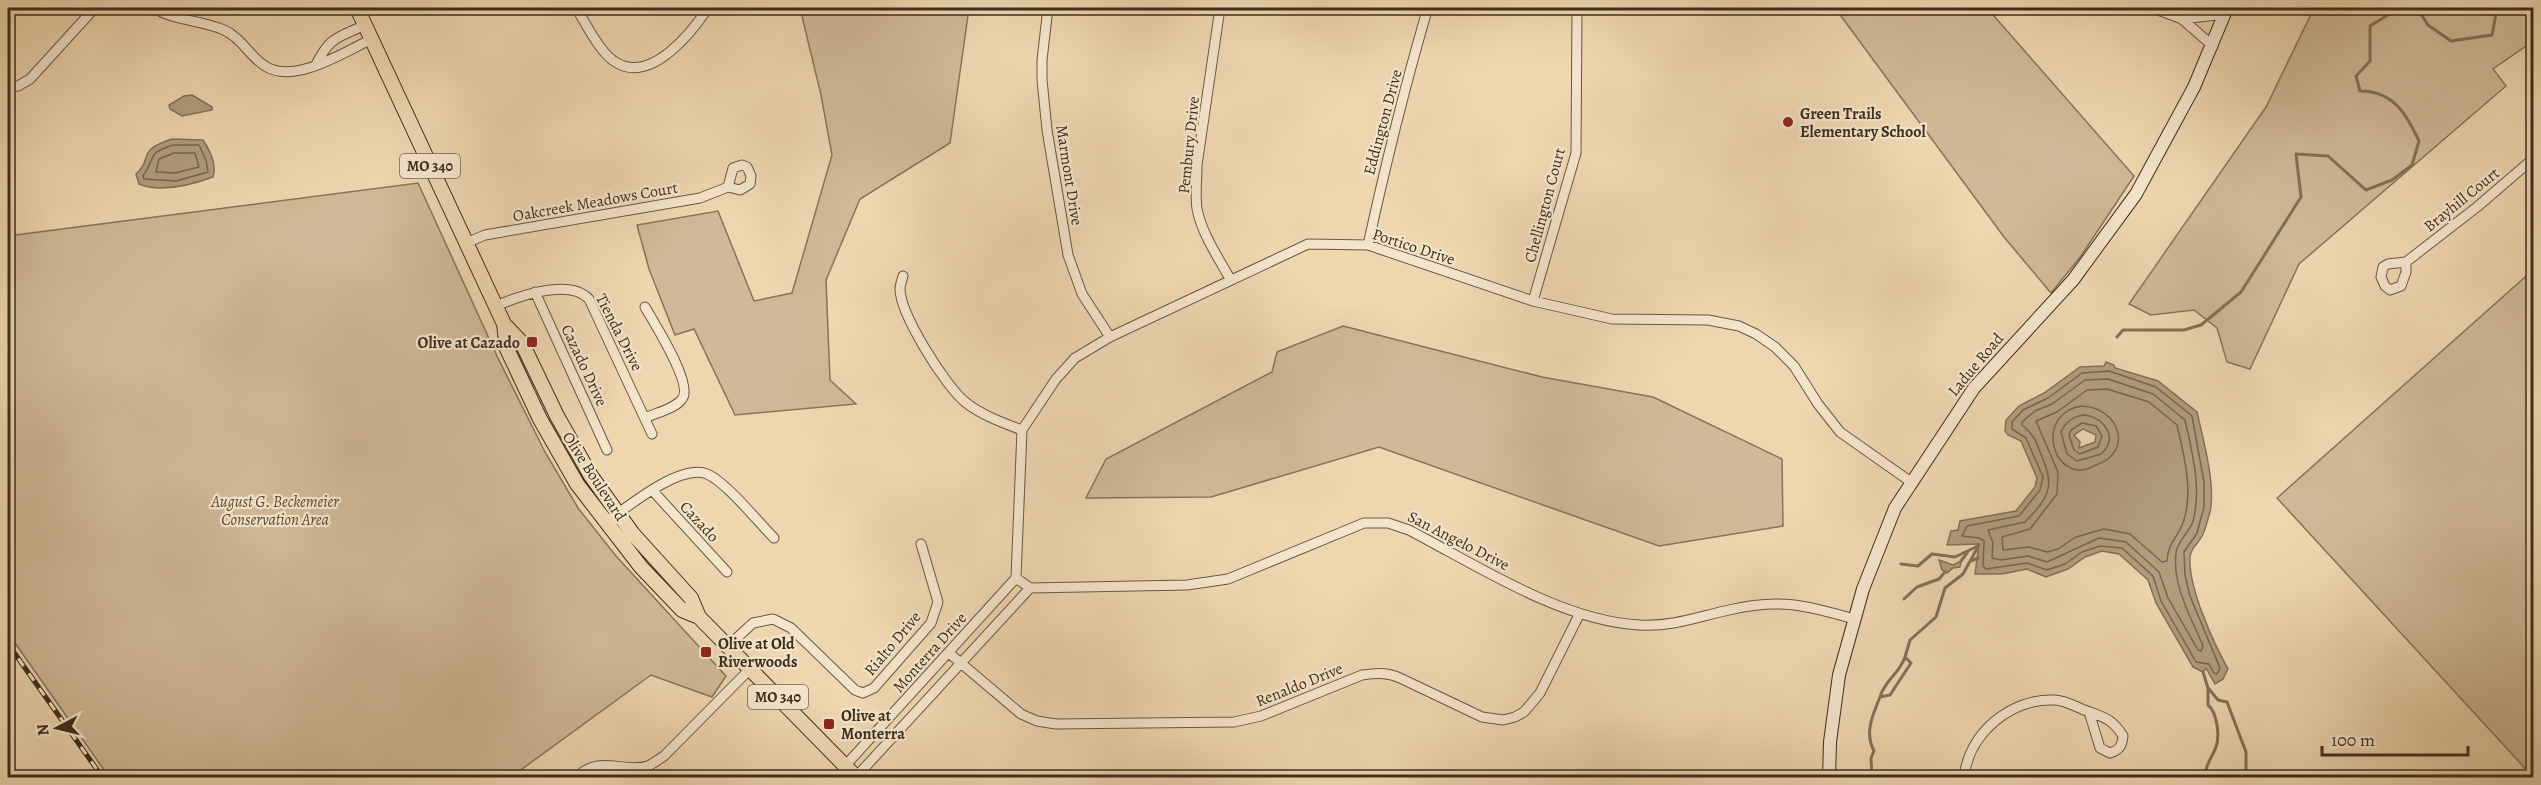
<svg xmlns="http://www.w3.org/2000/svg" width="2541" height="785" viewBox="0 0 2541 785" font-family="Alegreya,serif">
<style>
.green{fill:#d0b996;stroke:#867459;stroke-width:1.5}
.water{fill:#b19d7d;stroke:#827156;stroke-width:1.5;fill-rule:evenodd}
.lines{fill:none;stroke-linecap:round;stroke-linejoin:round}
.shore{stroke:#76664c;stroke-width:1.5}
.stream{stroke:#827156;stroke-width:3}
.minor-casing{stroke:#685841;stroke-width:11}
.secondary-casing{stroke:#3c2e1c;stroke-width:14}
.primary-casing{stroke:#3c2e1c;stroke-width:16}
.minor{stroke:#f4e4cb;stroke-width:9}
.secondary{stroke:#f4e4cb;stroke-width:12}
.primary{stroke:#eed6af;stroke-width:14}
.rail-casing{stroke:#3c2e1c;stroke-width:5}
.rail{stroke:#f4e4cb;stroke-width:3;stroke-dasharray:9;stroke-linecap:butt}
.poi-dot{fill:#8f2418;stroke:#f4e4cb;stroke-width:2}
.labels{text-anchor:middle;stroke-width:4.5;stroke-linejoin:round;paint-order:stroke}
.shield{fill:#f4e4cb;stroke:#736550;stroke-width:1.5}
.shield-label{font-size:15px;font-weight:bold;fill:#3c2e1c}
.poi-label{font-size:16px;font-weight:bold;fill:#3c2e1c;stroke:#f4e4cb;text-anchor:start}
.street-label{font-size:16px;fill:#3c2e1c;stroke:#f4e4cb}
.park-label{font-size:16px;font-style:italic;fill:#5a4a34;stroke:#f4e4cb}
</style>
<rect width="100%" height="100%" fill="#eed6af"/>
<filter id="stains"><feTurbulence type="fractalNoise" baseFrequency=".00333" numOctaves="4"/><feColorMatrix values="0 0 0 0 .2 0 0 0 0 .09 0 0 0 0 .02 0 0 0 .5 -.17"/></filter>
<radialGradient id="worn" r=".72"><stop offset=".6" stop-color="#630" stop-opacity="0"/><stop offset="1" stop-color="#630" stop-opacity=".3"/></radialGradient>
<!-- green -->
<path class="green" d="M800,8H969L950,143L860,199L826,280L830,380L856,404L735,415L694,329L675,335L649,269L637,225L718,211L754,301L792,293L832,155L821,95Z
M1835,8H1987L2134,176L2081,256L2051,293L2004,237Z
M2314,8H2533V45L2529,44L2493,69L2506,86L2299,264L2250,369L2227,362L2217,328L2194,310L2151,315L2129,304L2266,107Z
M418,183L498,358L545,452L578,508L616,556L726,676L712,697L651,675L511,777H109L8,633V236Z
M2533,270V777L2277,498Z
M1343,326L1542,377L1653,397L1782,459L1783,526L1659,546L1379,447L1211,497L1086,498L1106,459L1272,372L1277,352Z"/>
<!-- water -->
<path class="water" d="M192,95L212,107V110L182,116L170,109L169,105L184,96Z
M172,139L203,140C210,151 217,164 213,177C191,185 161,193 139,184L136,174C154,158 135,151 172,139Z
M2106,362L2114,365L2115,368L2158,381L2197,412C2203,439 2216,485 2210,512C2208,519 2206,527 2203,534C2200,542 2190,548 2190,557C2188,587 2213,642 2228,669L2223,679L2215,684L2206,668L2203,672L2193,667L2156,603L2148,580L2119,554L2102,551L2085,557L2068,569L2046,577L2027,569L2002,574H1975L1979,544L1947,545L1951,531L1958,530L1960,521L2016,511L2035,487L2037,478L2021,441L2008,435L2005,431L2006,420L2019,406L2044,393L2080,367L2104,366ZM2083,429L2096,435L2095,442L2079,448L2080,442L2074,435Z
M1939,560L1953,565L1961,561L1960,567L1953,568L1947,573L1942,570Z"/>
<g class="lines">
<!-- shore -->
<path class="shore" d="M173,145H199L206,160L208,172L176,181L144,179L143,176C157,157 145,154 173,145Z
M174,153H195L199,167L175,173L156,172L159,159Z
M2109,371L2156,387L2192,416L2204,482V507L2197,533L2184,552L2185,575L2190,596L2220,668L2217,674L2214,673L2209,664L2196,662L2161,601L2153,576L2122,548L2100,546L2082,552L2065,564L2047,570L2027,563L1986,569L1983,566L1984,541L1979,538L1962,536L1967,526L2019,516L2040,490L2043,477L2026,438L2012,429V422L2023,410L2048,398L2082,373Z
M2108,379L2153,394L2185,420C2192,452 2202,488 2193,521C2190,532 2177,541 2176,553C2172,585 2191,617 2203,646L2201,651L2198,650L2168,598L2159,572L2126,542L2099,538L2047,562L2028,556L2001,560L1992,558L1993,543L1988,530L2025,522C2051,495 2055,486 2040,452C2036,440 2032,433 2022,425V422L2035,411L2052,404L2085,380Z
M2107,389L2149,402L2177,425C2184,456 2194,492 2183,523C2177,539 2168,542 2167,561L2162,562L2130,534L2104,529L2076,537L2058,549L2047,552L2029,547L2003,550L2002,537L2030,529L2057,494L2058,472L2036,421L2057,412L2087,390Z
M2082,406C2120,408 2134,452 2096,465C2090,468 2085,471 2078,470C2048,467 2040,412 2082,406Z
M2086,415C2105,419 2119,438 2101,454L2077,461L2067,454L2061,432C2065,422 2075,415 2086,415Z
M2082,423L2096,426L2102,436L2098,447L2080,454L2074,450L2069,435L2071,430Z"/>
<!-- stream -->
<path class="stream" d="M2417,8L2428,25L2451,41L2492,35L2497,8
M2117,337L2123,330H2184L2201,325L2241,292L2301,197L2296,154L2328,156L2366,190L2392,180L2412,165L2419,141C2406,113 2393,91 2360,91L2356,76L2370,61V26L2399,8
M1961,561L1967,553
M1971,561L1978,558
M1901,564L1918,566L1932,554L1955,557L1978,546
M1904,599L1917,587L1939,579L1945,572
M2203,672L2208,688L2218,700L2227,702L2246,752V778
M1880,697C1884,681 1900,673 1905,657
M2206,770C2208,761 2213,755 2216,747C2220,736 2217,712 2208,705V690
M1872,778L1871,758L1874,751C1864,732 1873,715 1880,697L1890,695L1911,663L1905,657L1910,640L1936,617L1945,588L1963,574L1979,545"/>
<!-- minor casing -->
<g class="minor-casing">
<path id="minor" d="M154,8C175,21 201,20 224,30C241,37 250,57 265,66C294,85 344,52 372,39
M576,8C586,23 600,54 617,63C652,83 692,32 708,8
M1048,8L1042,60V80L1047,130L1068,255L1082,294L1110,337
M1220,8L1197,165C1197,180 1195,195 1197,209C1202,234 1218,257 1230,279
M2153,8L2182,19L2213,46
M2182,19L2225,14
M316,65C330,36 338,38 365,25
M8,87L18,86L30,79L92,11L98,8
M466,243L485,235L700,198L728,187L733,168L742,165L747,167L751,176L750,184L740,190L728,187
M1368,245C1385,167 1404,90 1426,14V8
M2406,262V272L2401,286L2390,290L2385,286L2381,277L2383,267L2388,264L2406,262L2477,207L2534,158
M903,276C902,280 900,285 900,289C900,314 945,385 964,401C979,414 1003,423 1022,430
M535,292L607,450
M1533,301L1576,153L1577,8
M496,306C519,296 569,278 589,299L652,434
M645,418C655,413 675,409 682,399C694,385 654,323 645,307
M652,490L727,572
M605,523C626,508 680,463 707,474C725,481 759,523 774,538
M1016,578L1030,588L1187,585L1228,579L1364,523H1388L1409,530C1478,566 1562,621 1639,625C1672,627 1697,617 1729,610C1779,598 1806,605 1854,619
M728,646L753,623L773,619L791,628L855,690L863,693L874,688L931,623L938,602L921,544
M949,653L1021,714L1037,721L1056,724L1234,722L1261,716L1362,675C1376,673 1387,672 1400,678L1482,717L1503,720L1515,717L1524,712L1540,693L1579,615
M845,766L1016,578L1022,430L1056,379L1075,358L1110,337L1308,244L1368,245L1533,301L1612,319L1708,320L1739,326L1756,334L1775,347L1794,366L1818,404L1840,432L1911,482
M856,777L1030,588
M576,778C600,753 622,774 648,766C653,764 659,759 664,756L750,669
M1964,778C1968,734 2010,698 2055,700C2068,701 2077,708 2090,712C2106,718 2113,720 2123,736C2122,745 2120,750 2110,753L2100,748L2089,712"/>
</g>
<!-- secondary casing -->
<g class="secondary-casing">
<path id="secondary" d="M1829,778L1830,742L1839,675L1863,589L1895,508L1974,388L2073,280L2136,194L2194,87L2227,8"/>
</g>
<!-- primary casing -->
<g class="primary-casing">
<path id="primary" d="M357,8L504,324L507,349L540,419L577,484L641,567L682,610L699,617
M504,324L522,343L557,416L591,476L633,534L691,598L699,617L857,778"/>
</g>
<!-- minor -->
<use href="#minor" class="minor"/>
<!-- secondary -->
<use href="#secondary" class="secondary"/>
<!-- primary -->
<use href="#primary" class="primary"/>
<!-- rail casing -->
<g class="rail-casing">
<path id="rail" d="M8,644L103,778"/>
</g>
<!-- rail -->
<use href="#rail" class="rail"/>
</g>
<!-- markers -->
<g class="poi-dot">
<circle cx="1788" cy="122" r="6"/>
<rect x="526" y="336" width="12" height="12" rx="3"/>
<rect x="700" y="646" width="12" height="12" rx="3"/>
<rect x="823" y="718" width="12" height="12" rx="3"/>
</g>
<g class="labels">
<!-- shield labels -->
<g class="shield">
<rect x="400" y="154" width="60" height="24" rx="4.5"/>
<rect x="748" y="685" width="60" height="24" rx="4.5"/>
</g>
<g class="shield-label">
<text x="430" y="171">MO 340</text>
<text x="778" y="702">MO 340</text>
</g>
<!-- poi labels -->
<g class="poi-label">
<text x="1800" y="119">Green Trails<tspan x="1800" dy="18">Elementary School</tspan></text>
<text x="520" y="348" text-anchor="end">Olive at Cazado</text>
<text x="718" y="649">Olive at Old<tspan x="718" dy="18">Riverwoods</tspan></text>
<text x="841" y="721">Olive at<tspan x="841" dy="18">Monterra</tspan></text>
</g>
<!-- street labels -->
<g class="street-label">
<text transform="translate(1382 122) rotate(-75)" y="6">Eddington Drive</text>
<text transform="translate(1188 145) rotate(-84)" y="6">Pembury Drive</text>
<text transform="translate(1070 175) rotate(81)" y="6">Marmont Drive</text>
<text transform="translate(2461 199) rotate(-39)" y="6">Brayhill Court</text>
<text transform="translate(595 201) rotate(-10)" y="6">Oakcreek Meadows Court</text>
<text transform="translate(1544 205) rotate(-75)" y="6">Chellington Court</text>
<text transform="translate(1414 246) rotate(18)" y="6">Portico Drive</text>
<text transform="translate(620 332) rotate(63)" y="6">Tienda Drive</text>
<text transform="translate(1975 364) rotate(-50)" y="6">Ladue Road</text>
<text transform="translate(585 365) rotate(65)" y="6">Cazado Drive</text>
<text transform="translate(595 476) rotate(57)" y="6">Olive Boulevard</text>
<text transform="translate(700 521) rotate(47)" y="6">Cazado</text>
<text transform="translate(1459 540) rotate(27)" y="6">San Angelo Drive</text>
<text transform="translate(892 643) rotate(-50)" y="6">Rialto Drive</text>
<text transform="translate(929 652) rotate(-48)" y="6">Monterra Drive</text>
<text transform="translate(1299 684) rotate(-22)" y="6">Renaldo Drive</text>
</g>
<!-- park labels -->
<g class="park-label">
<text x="275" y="507">August G. Beckemeier<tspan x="275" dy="18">Conservation Area</tspan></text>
</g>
</g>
<!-- margin -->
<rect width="2541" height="785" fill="none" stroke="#eed6af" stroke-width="30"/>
<rect x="9" y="9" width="2523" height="767" fill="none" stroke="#3c2e1c" stroke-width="3"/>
<rect x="15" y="15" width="2511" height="755" fill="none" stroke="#3c2e1c" stroke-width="1.5"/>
<!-- north arrow -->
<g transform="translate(57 728) rotate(263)" stroke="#f4e4cb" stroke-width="4.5" paint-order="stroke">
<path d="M0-4.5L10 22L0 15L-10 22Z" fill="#3c2e1c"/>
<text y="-9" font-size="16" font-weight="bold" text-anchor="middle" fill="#3c2e1c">N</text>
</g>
<!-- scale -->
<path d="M2322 746v9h146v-9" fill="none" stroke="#3c2e1c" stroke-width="3"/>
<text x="2331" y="746" font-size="18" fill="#3c2e1c" stroke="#f4e4cb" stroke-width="4.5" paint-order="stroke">100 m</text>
<rect width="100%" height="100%" filter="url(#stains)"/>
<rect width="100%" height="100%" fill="url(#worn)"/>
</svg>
